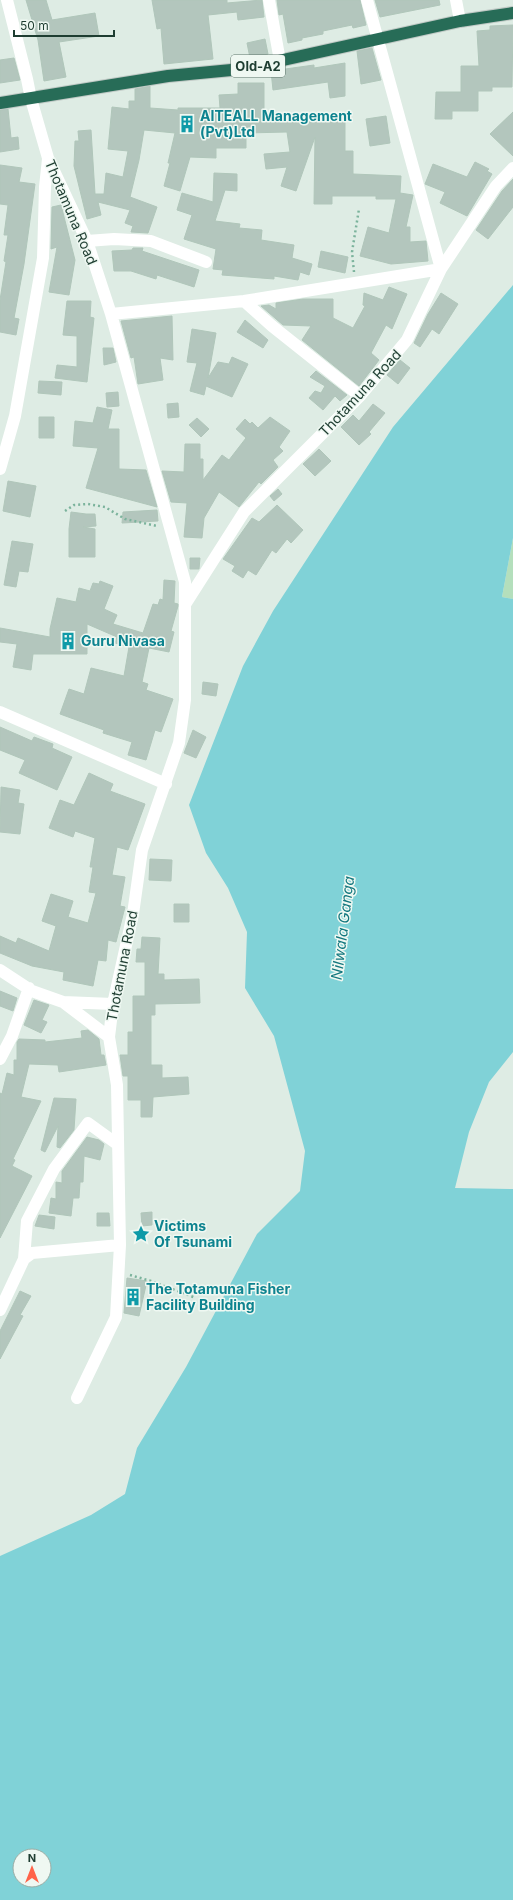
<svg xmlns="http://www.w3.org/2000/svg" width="513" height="1900" viewBox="0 0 513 1900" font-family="Inter,sans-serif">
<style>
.green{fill:#b4dfbc}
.water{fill:#80d2d7;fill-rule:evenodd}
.building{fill:#b3c6bd;stroke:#b0c6ba}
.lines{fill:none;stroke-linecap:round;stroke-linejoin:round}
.highway-casing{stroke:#c0c9c5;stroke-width:14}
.path{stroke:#7bb39c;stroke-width:2.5;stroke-dasharray:2 3;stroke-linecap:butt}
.minor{stroke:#fff;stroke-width:12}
.highway{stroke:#276c57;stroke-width:12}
.labels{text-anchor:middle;stroke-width:3;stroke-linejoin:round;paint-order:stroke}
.shield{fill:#eff8f2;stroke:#5d756b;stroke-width:1}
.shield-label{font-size:13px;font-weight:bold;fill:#1e3d31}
.culture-label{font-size:14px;font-weight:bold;fill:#0d838f;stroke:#eff8f2;text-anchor:start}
.street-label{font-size:14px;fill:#1e3d31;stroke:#eff8f2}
.water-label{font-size:15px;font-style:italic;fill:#12777e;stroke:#eff8f2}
</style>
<rect width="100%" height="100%" fill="#deece4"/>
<!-- green -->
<path class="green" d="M513,538V599L502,597Z"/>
<!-- water -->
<path class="water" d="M513,285V538L502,597L513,599V1052L489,1082L469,1132L455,1188L513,1189V1900H0V1556L91,1515L125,1494L137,1448L186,1367L257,1234L300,1191L305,1151L274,1036L245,988L247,932L228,888L206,853L189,805L243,666L273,611L393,427ZM20,1856H44V1880H20Z"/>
<!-- building -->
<path class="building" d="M26,0H46L52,20L95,13L99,36L59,42L66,77L44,81L38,40Z
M152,0H227V3L262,0L264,17L238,20L237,12L208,15L213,59L164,64L161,28L157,29Z
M277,0H360L366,25L353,28L352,25L323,31V34L302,38V40L288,43L283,14L279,15Z
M375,0H439L440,5L380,17Z
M513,25L512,87H492V91H478V111H452V119H435L436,92H461V66H479L477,31L490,30V26Z
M265,39L268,54L250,58L247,43Z
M372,48L381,80L361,84L357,51Z
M14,58L20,80L0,83V60Z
M345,63V96L330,98L328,82L273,90L271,71L314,65V68Z
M238,83H264V121L303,115L304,121H345V151H353V174L401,176L400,193L413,195L406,227H410V242L426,241L428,261L391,264L360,256L368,227L389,233L396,199H376V196H332V204H314L315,137L296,191L281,186L287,167L266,169L264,154L290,152L287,132L246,133V148H216V158L190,157L180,191L164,186L170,163H168L175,133L144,130L139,160L130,197L157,207L148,233L131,232L133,226L125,223L130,210L98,202L101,215L87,219L74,166L75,141H79L78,131L91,130L95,194H104L106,173L123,177L128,151L108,149L112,107L129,109V101H135V89L150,86V108L178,110V108H220L219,95L238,94Z
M8,109L11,138L18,137L19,149L0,152V110Z
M513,112V156L490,134Z
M386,116L390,143L370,146L366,119Z
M475,162L489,169L487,171L492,174L467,216L440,203L445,192L425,184L433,164L467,177Z
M0,165L22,168L19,182L35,184L24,264L14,318L19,319L16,335L0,332V300L6,262L4,261L8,235H4L8,205L0,204Z
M214,173L237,174V191L225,190L215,221L240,224L239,228L262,230L261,240L294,245L292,258L312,264L309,275L300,272L298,280L274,276V279L222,275L223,270L213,269L216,249L184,239L192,215L177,210L182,193L213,202Z
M513,179V207L488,239L476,230L502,191Z
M61,205L75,260L69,295L49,292L57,247L51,249L52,207Z
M133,248H143L142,251L199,270L194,287L157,275L156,279L131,271H114L112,251L132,250Z
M321,251L348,257L345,273L318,267Z
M389,287L407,294L392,329L386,325L371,353L379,360L359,386L302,340L311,326L283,325L261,306L269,305L276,309V303L303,299H333V318L353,328L365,306L363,305L364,293L383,300Z
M441,293L458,304L439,334L432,329L420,347L414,343L428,314Z
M67,301H91L90,317L94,318L87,382L55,378L57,365L77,367V336L63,335Z
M172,316L173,360L160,358L163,380L138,384L134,357L131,358L121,321Z
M245,320L268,340L263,348L237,332Z
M192,329L216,333L208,378L218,362L229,364L232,357L248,364L232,397L206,386L204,395L190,391L197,363L187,362Z
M103,348H113L116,362L104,365Z
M400,360L410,368L398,384L387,375Z
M316,371L347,395L340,401L335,396L323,410L309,398L315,391L321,393L325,386L310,377Z
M39,381L62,382L61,395L38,393Z
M118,392L119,406L107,407L106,393Z
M178,403L179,417L168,418L167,404Z
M373,404L385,413L369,432L371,434L359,445L341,427L353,415L359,421Z
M97,407L112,410L108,429H119V469L146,470L157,507L86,488L98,448L73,446L75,421L93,423Z
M39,417H54V438H39Z
M270,417L290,431L279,447L283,451L273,460L278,467L261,484L259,482L239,507L219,492L204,518L202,538L184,537L187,503L171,502L162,471L184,472L185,444H200V459H203V480L222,455L229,460L246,438L236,429L245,419L250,424L252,422L258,428Z
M197,418L209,429L201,437L189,425Z
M319,449L331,461L315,476L303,464Z
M8,481L36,486L30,517L3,511Z
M278,489L282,494L274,501L270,496Z
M277,505L303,530L291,543L287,539L276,553L272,550L256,575L248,570L243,578L232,571L235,566L223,559L252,518L259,522Z
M157,510L158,521L122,523L123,512Z
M71,512L86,514H95L96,526L83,527L95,529V557H69V529Z
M12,541L33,544L28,572L19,571L16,587L4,585Z
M190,558H200L199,569H190Z
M164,580L175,581L174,603L178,604V606L171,631L174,632L169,652L149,648L142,682L148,684L146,690L173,699L161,732L155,730L146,760L128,755L132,742L103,733L104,730L60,714L69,689L84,694L91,668L124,676L129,647L115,643L117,637L87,624V654H33L31,670L13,667L17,644L0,642V628L50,637V629L57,598L76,602L79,588L90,591L93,583L99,584L100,581L113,586L104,609L117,615L113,624L143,633L153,604L158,605L160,599L163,600Z
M203,682L218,684L216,696L202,694Z
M0,727L32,741L34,737L53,744L52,748L72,757L57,790L19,773L25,760L0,750Z
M193,730L206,737L196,758L184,753Z
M89,773L113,784L110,791L145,804L128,850L117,847L112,875L125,877L120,906L125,907L116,942L108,940L106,961L98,960L93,986L63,980L64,972L32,966L0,953V936L16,943L18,938L49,951L56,926L42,921L51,894L73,901L68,917L88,923L96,893L89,892L93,867H90L95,838L75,831L73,837L49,828L60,800L74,805Z
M1,787L20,790L18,803L24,804L20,834L0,832Z
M150,859L172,860L171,881L149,880Z
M174,904H189V922H174Z
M142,937L160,938L158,974H164V980L199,979L200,1003L155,1004V1015H151V1065H162V1078L188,1077L189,1094L153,1097L152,1117H141V1100H128V1076H123L120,1055H128V1032H133V996H145V962H136L137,949H141Z
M0,991L17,998L13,1011L0,1006Z
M34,1000L49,1005L42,1020L47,1022L41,1033L24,1025Z
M88,1030L99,1039L101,1055H104L106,1065L59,1072L58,1065L29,1064L21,1097L41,1101L13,1159L15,1160L12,1166L32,1176L0,1238V1093L2,1094L7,1073L14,1075V1060H17V1042L19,1039L45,1040V1042L82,1038L81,1031Z
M54,1098L76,1099L74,1130L60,1148L57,1147L58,1126L45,1152L41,1150Z
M87,1137L99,1140L104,1144L100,1160L84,1156L83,1182H80L79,1198H73L71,1216L49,1213L51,1198L56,1199V1182L62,1183V1171Z
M152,1212V1225L142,1226L141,1213Z
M97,1213H109L110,1226H97Z
M39,1215L55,1217L54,1229L35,1226Z
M127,1278L147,1281L139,1316L124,1313Z
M20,1291L31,1296L20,1315L23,1316L0,1359V1331Z"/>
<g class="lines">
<!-- highway casing -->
<g class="highway-casing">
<path id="highway" d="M0,103L168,76L242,69L460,21L513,13"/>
</g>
<!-- path -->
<path class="path" d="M354,272L352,252L359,209
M65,511L74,505L88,504L105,507L125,519L157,526
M130,1275L151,1281L196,1298"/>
<!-- minor -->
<path class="minor" d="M7,0L27,79L31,99L48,158L87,241L111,314L185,582V700L179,743L142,850L133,914L113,1004L109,1037L117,1085L120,1245L116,1317L77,1398
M269,0L280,61
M456,0L460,21
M87,241L114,239L151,241L206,262
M244,301L272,326L360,396
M111,314L244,301L441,269L367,0
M0,469L15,416L43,258L45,187L48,159
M186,603L244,512L360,396L407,340L441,269L496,186L513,168
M0,712L166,784
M0,970L32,991L63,1002L109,1037
M63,1002L113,1004
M0,1059L12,1036L29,988
M24,1259L27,1221L54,1169L88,1123L117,1144
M0,1310L24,1259L32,1253L120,1245"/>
<!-- highway -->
<use href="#highway" class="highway"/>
</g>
<!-- icons -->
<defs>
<g id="building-bare" transform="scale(1.38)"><path d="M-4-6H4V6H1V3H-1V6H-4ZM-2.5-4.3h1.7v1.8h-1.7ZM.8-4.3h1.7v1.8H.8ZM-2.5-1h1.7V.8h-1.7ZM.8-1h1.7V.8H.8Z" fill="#0f9aa8" stroke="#eff8f2" stroke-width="2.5" paint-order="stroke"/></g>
<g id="sight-bare" transform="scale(1.38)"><path d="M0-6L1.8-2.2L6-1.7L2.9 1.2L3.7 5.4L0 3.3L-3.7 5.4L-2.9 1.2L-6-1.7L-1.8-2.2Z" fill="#0f9aa8" stroke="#eff8f2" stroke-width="2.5" paint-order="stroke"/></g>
</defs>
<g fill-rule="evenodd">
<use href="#building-bare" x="187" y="124"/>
<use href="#building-bare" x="68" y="641"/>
<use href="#sight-bare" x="141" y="1234"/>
<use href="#building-bare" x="133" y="1297"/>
</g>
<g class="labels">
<!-- shield labels -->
<rect class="shield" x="231" y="55" width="54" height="22" rx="3"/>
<g class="shield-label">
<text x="258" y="71">Old-A2</text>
</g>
<!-- culture labels -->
<g class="culture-label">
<text x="200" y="121">AITEALL Management<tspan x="200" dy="16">(Pvt)Ltd</tspan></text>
<text x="81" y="646">Guru Nivasa</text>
<text x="154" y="1231">Victims<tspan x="154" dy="16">Of Tsunami</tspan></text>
<text x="146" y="1294">The Totamuna Fisher<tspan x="146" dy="16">Facility Building</tspan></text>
</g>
<!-- street labels -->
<g class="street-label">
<text transform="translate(71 212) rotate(67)" y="5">Thotamuna Road</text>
<text transform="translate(360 393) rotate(-47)" y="5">Thotamuna Road</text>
<text transform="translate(122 966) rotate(-79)" y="5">Thotamuna Road</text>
</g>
<!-- water labels -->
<g class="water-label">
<text transform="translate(343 928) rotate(-83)" y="5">Nilwala Ganga</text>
</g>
</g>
<!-- north arrow -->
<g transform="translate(32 1868)"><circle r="19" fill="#eff8f2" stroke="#9bada5"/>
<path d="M0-3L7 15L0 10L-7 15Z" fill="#ff6349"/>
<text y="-6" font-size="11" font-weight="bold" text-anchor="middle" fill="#1e3d31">N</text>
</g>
<!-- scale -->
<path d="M14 30v6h100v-6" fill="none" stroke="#1e3d31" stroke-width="2"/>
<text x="20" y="30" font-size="12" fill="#1e3d31" stroke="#eff8f2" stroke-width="3" paint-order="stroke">50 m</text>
</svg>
